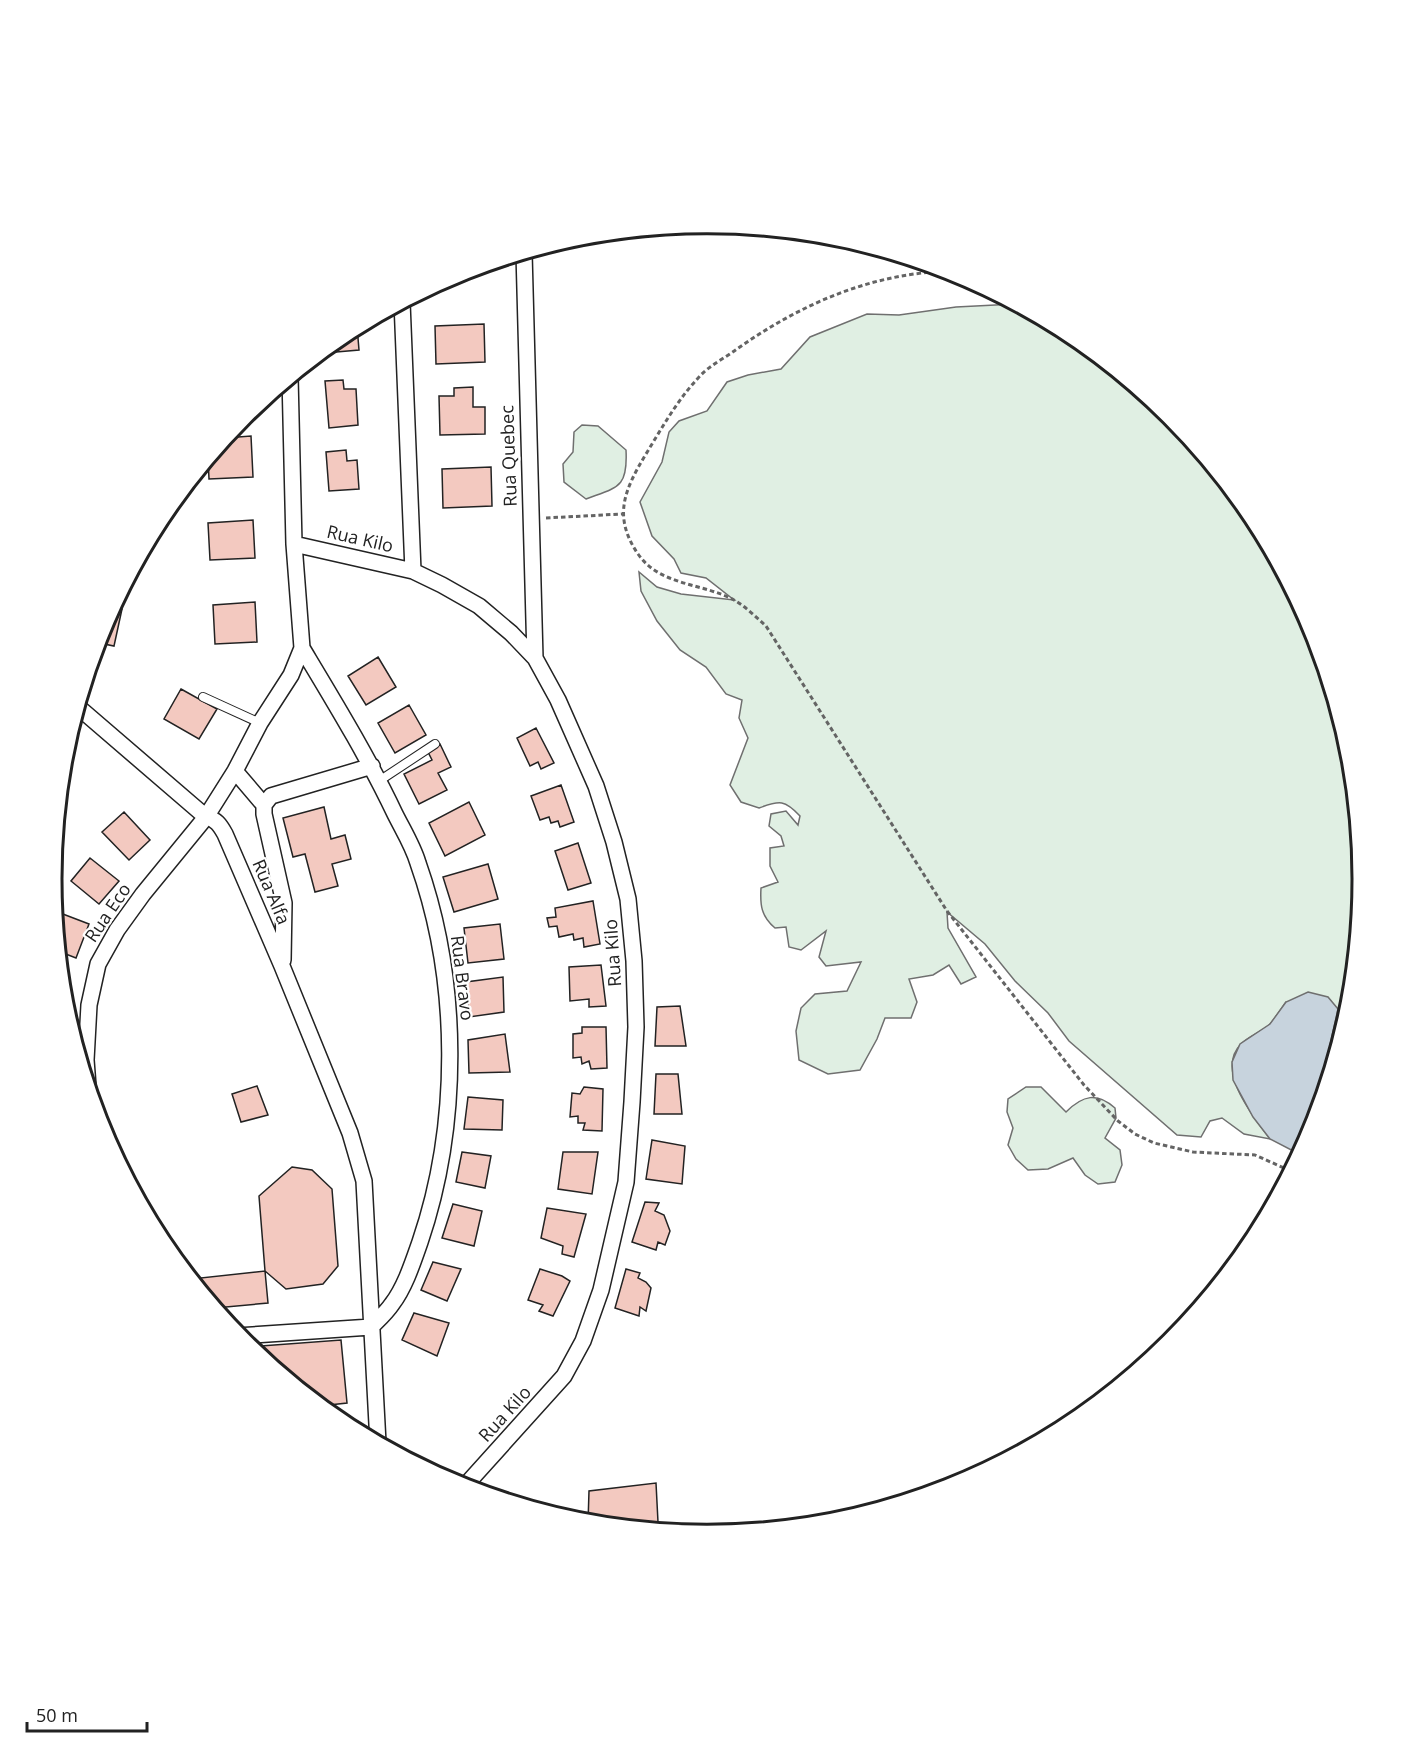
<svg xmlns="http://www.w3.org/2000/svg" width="1413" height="1758" viewBox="0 0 1413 1758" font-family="'Open Sans',sans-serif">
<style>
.green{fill:#e0efe3;stroke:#6f6f6f;stroke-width:1.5}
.water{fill:#c7d3dd;stroke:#6f6f6f;stroke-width:1.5}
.building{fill:#f3c9c0;stroke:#222;stroke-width:1.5}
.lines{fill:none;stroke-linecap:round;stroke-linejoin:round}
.service-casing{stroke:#222;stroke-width:10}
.minor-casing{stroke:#222;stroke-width:18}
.path{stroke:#646464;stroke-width:3;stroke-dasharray:4.5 3;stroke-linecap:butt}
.service{stroke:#fff;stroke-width:8}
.minor{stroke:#fff;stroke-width:15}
.labels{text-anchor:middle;stroke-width:4.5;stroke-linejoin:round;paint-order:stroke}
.street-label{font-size:18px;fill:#222;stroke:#fff}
.rim{fill:none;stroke:#222;stroke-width:3}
</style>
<rect width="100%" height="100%" fill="#fff"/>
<!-- green -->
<path class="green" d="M1015,304L1071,334L1170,416L1252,515L1312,628L1349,751L1362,879L1349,1007L1333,1061L1330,1045L1338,1009L1286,1002C1280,1010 1275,1019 1269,1025C1261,1032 1249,1036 1241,1044C1215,1070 1253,1116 1270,1139L1244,1134L1222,1118L1210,1121L1201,1137L1177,1135L1069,1041L1048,1013L1015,981L985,944L947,912L948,928L976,977L961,984L949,965L933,975L909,979L917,1002L911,1018H885L877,1039L860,1070L828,1074L799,1060L796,1031L801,1008L815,994L847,991L861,962L826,966L819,957L826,931L801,950L789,947L786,927L775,928C761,916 760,905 761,888L778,882L770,866V848L784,846L781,836L769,826L771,814L786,811L798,825L800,816C785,800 780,800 759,808L741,802L730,785L748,738L739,718L742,700L726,694L706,667L680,650L657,621L641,591L639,572L657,587L681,594L734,600L706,578L681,573L674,559L652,536L640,502L662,462L669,432L679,421L707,411L727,382L748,375L781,369L810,337L867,314L899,315L956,307Z
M582,425L598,426L626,450C628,488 618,487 586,499L564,482L563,464L573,452L574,432Z
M1026,1087H1041L1066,1112C1083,1095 1097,1092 1115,1108L1116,1118L1105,1138L1120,1150L1122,1165L1115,1182L1098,1184L1085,1175L1073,1158L1048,1169L1028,1170L1016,1159L1008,1145L1013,1128L1007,1112L1008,1099Z"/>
<!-- water -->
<path class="water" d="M1308,992L1328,997L1338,1009L1330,1045L1333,1061L1312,1130L1299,1154L1270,1139L1253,1117L1233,1080L1232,1062L1240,1044L1270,1024L1286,1002Z"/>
<!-- building -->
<path class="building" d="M484,324L485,362L436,364L435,326Z
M357,326L359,350L325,353L324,349L343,334Z
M343,380L344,389H356L358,425L329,428L325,381Z
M473,387V407H485V434L440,435L439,396H454V388Z
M251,436L253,477L209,479L208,458L225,438Z
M346,450L347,461L357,460L359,489L329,491L326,452Z
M491,467L492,506L443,508L442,469Z
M253,520L255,558L210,560L208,523Z
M255,602L257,642L215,644L213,605Z
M112,607L122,609L114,646L104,644L103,651L94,649L101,628Z
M378,657L396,687L366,705L348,676Z
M181,689L217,709L199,739L164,719Z
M409,705L426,735L395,753L378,723Z
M536,728L554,763L541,769L538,762L530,766L517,738Z
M440,744L451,767L438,773L447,790L419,804L404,774L432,760L427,750Z
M561,785L574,822L560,827L558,821L551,823L549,817L540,820L531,796Z
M469,802L485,835L445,856L429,823Z
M324,807L331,839L345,835L351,859L332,864L338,886L315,892L305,854L293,857L283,818Z
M124,812L150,840L129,860L102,832Z
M578,843L591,883L568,890L555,851Z
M90,858L119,881L99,904L71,881Z
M488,864L498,899L454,912L443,877Z
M593,901L600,944L584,947L583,938L574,940L573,934L559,937L557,926L549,927L547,918L556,917L555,908Z
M55,911L89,924L76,958L58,951Z
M500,924L504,959L468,963L464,928Z
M601,965L606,1006L589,1007V999L570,1001L569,967Z
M503,977L504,1012L469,1017L466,982Z
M61,982L67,983L63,1004Z
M680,1006L686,1046H655L657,1007Z
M582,1027H606L607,1068L591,1069L589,1061L582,1064L581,1057L573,1058V1034L582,1033Z
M505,1034L510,1072L469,1073L468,1040Z
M656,1074H678L682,1114H654Z
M257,1086L268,1115L241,1122L232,1094Z
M584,1087L603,1089L602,1131L583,1130L585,1123H578V1116L570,1117L572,1093L580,1094Z
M468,1097L503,1100L502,1130L464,1129Z
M652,1140L685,1146L682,1184L646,1179Z
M462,1152L491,1156L485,1188L456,1182Z
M563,1152H598L592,1194L558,1189Z
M292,1167L312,1170L332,1189L338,1266L323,1284L286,1289L265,1271L259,1196Z
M645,1202L659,1203L655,1211L664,1215L670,1231L665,1245L658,1242L656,1250L632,1242Z
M453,1204L482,1211L474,1246L442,1238Z
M547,1208L586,1214L574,1257L562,1254L563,1246L541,1238Z
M433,1262L461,1269L447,1301L421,1290Z
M540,1269L562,1276L570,1281L553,1316L539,1311L543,1305L528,1300Z
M626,1269L640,1273L638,1278L646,1282L651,1288L646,1311L640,1307L639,1316L615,1308Z
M265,1271L268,1303L215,1308L191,1279Z
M414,1313L449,1323L437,1356L402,1340Z
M341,1340L347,1403L320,1406L249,1347Z
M656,1483L658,1522L613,1525L588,1523L589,1491Z"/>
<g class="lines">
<!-- service casing -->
<g class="service-casing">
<path id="service" d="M203,697L260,723
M379,781L435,744"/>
</g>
<!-- minor casing -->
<g class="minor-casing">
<path id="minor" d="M524,253L535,658
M402,302L413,571
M294,544L413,571L442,585L479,606L511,633L535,658L558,700L596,786L614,842L628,899L634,961L636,1027L632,1102L626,1182L601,1290L583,1341L564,1376L464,1487
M77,706L206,817C216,819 220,825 225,834L282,966L350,1133L364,1181L378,1443
M235,771L264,805
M283,960L284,903L264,814V805L271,796L372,766
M88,1086L86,1060L89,1005L98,964L117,930L143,894L206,817L235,771L260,723L291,675L302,648L294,544L290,377
M237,1336L371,1327C378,1320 386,1313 392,1304C405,1287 413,1262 420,1242C460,1124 460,982 418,863C413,846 403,830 395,814C368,757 335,703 302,648"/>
</g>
<!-- path -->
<path class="path" d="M951,271C871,273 801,304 737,349C725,358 710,365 700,376C678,399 663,426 646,454C625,489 612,516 638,554C660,586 703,583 734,600C745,606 756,617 766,626L947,911L1084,1085L1118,1121L1135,1134L1154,1143L1193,1152L1255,1155L1284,1168L1289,1174
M546,518L622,514"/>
<!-- service -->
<use href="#service" class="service"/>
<!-- minor -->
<use href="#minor" class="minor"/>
</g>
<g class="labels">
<!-- street labels -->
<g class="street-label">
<text transform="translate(509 456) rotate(-92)" y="6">Rua Quebec</text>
<text transform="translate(360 539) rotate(13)" y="6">Rua Kilo</text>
<text transform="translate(271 892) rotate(67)" y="6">Rua Alfa</text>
<text transform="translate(108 913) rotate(-56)" y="6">Rua Eco</text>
<text transform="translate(613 953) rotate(-94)" y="6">Rua Kilo</text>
<text transform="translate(462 978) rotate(83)" y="6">Rua Bravo</text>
<text transform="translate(505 1414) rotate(-48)" y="6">Rua Kilo</text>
</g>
</g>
<!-- crop -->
<path d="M0 0H1413V1758H0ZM62 879a645 645 0 1 1 1290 0a645 645 0 1 1-1290 0Z" fill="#fff" fill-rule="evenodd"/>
<path class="rim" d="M62 879a645 645 0 1 1 1290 0a645 645 0 1 1-1290 0Z"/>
<!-- scale -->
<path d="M27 1722v9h120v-9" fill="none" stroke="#222222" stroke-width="3"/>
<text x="36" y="1722" font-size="18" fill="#222222" stroke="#ffffff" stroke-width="4.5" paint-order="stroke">50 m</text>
</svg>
